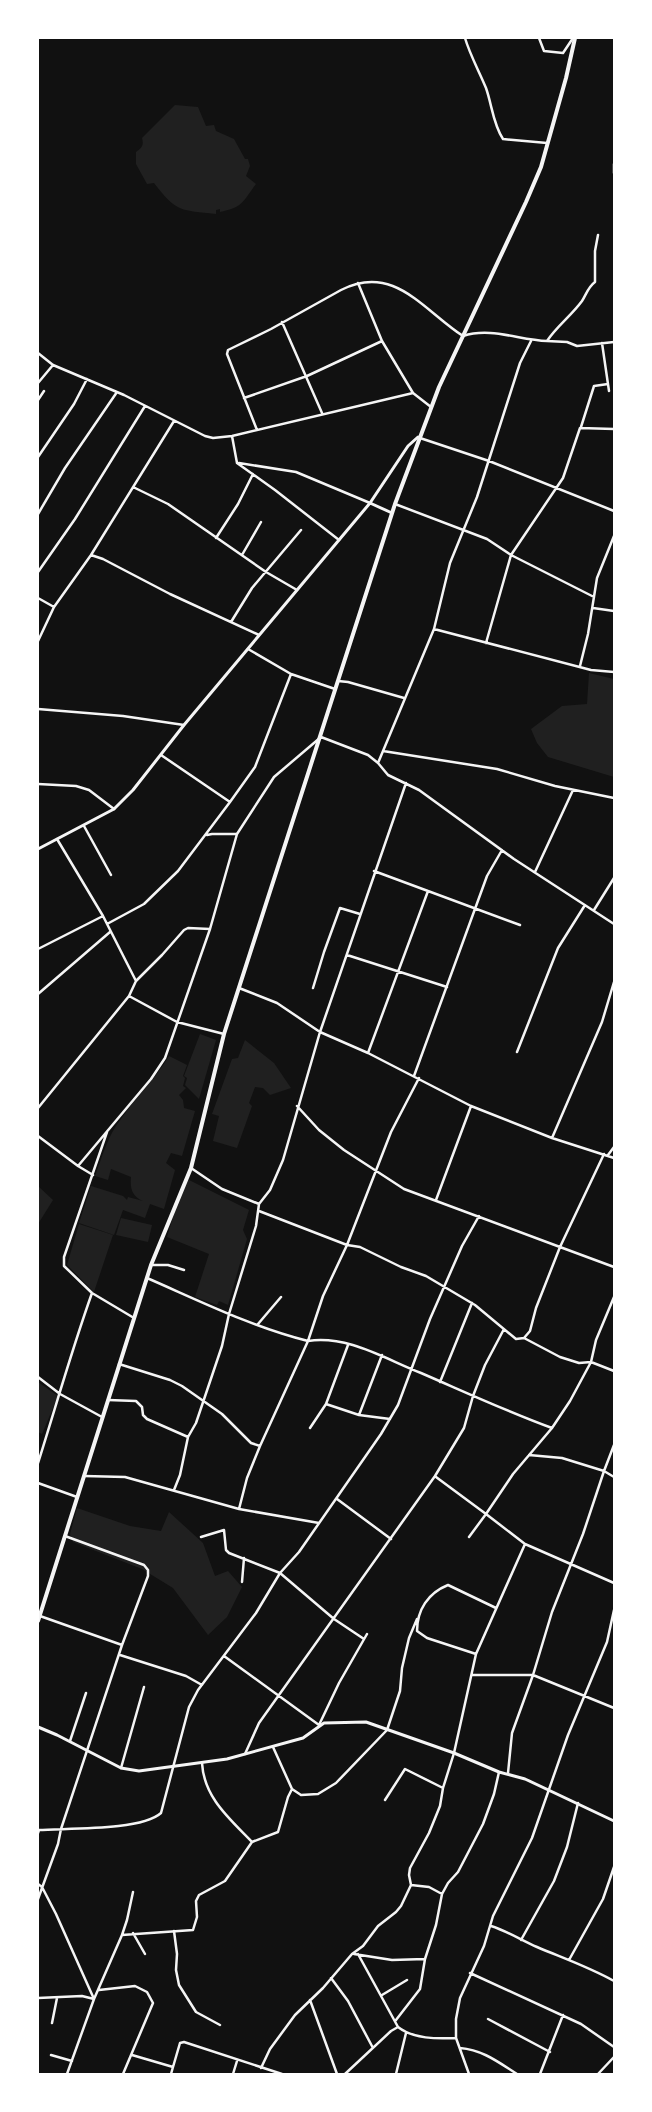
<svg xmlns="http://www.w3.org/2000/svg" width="652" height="2112" viewBox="0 0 652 2112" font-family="Quicksand,sans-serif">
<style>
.green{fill:#202020}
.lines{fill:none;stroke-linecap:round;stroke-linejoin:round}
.minor{stroke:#f5f5f5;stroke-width:2.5}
.tertiary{stroke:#f5f5f5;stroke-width:3}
.trunk{stroke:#f5f5f5;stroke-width:4}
</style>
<rect width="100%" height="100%" fill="#111"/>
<!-- green -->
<path class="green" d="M175,105L198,107L206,126L214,125L216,131L234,139L245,159H248L250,166L246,176L256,184C243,201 244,207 220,212V209L216,210V214C181,210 177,213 154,183L147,184L136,164V152C142,148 144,145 142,138Z
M589,673L614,679V777L548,757L537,743L531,729L562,706L587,704Z
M200,1034L216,1040L199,1099L185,1085L187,1078L184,1076Z
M245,1040L274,1063L291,1088L270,1095L263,1088L255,1087L249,1103L252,1106L237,1148L213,1141L219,1116L212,1114L232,1059L238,1058Z
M169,1056L187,1065L183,1076L185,1078L183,1086L186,1088L179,1095L183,1100L184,1108L195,1111L182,1156L171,1153L166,1163L175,1170L164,1209L150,1204L145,1218L123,1210L114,1235L79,1223L91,1186L123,1196L127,1200L128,1197L143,1201C132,1196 130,1189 131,1177L111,1169L108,1180L95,1176C102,1157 108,1135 121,1119C136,1097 155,1079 169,1056Z
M185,1178L249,1210L243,1230L247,1239L228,1305L219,1301L217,1305L195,1297L209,1254L167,1237Z
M38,1186L53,1200L38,1224Z
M121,1218L152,1225L148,1242L116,1235Z
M79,1224L113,1235L94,1292L67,1265Z
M38,1382L58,1396L42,1434L38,1432Z
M77,1508L130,1526L161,1531L169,1512L203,1543L215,1576L228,1571L242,1587L227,1617L208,1635L173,1588L142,1569L73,1542L70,1534Z"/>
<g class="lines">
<!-- minor -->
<path class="minor" d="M465,38C470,55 479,71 486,88C492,105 493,124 503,139L547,143
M539,38L544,51L563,53L573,38
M614,164V173
M358,283L382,341L413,393
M282,322L322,413
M547,341L567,342L577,346L614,342
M602,343L609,391
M38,353L53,365L124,395L205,436L213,438L232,436L413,393L431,407
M38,383L53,365
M244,398L307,376L382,341
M38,400L44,391
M581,427L594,386L608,384
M257,430L227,354L228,350L271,329L341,290C394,263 423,310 463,336C491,327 519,340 547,341C557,326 571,316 582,301C586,295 588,287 595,282V251L598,235
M232,436L237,463L275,490L339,540
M420,438L489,461L614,511
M38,457L74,404L87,379
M239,463L296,472L370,503
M133,487L168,504L266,572L297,590
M395,504L487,539L511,555L594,597
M38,514L65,468L117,392
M216,538L238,504L253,474
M91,555L103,559L170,594L259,635
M242,555L261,522
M38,572L75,519L145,406
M38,598L54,607
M593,608L614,611
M231,622L252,588L301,530
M434,629L450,563L477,497L520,363L531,341
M38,641L54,607L91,555L174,421
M486,643L511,555L563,478L580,428L614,429
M248,649L291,674L335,689
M580,666L588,634L597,578L614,536
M338,681L348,682L404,698
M38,709L123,716L184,725
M383,751L497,769L555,786L614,798
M378,763L434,629L591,670L614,672
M38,784L76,786L89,790L114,809
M230,802L255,767L291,674
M84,826L111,875
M207,835L212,834H236
M57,839L103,916L136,981
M374,871L520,925
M535,872L573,790
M594,910L614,878
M107,924L144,904L178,871L230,802L161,755
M38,949L103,916
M347,955L447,987
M239,988L277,1003L320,1032L368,1053L471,1106L552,1138L614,1158
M313,988L324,952L340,908L360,914
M38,994L110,932
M129,996L177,1022L224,1034
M517,1052L558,948L585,905
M368,1053L428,891
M414,1076L487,876L502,850
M38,1108L129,996L136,981L162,955L184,930L188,928L210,929
M107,1132L64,1257V1266L92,1293L134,1318
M38,1136L78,1166L151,1079L165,1058L210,929L237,834L274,777L321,737L368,755L378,763L388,775L419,790L514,859L614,924
M552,1138L602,1022L614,982
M604,1154L560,1247L614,1267
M608,1155L614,1147
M78,1166L93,1175
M191,1168L222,1189L259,1204
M436,1200L471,1106
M259,1211L347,1245L360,1247L401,1267L426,1276L475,1305L516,1339L524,1338L530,1331L536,1308L560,1247L404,1189L344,1150L319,1130L297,1106
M151,1265H168L184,1270
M147,1278C200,1301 252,1327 308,1341L323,1296L347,1245L391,1132L419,1078
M614,1297L596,1340L591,1362L570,1401L552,1428L513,1474L486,1514L525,1544L614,1583
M258,1324L281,1297
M524,1338L560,1357L579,1363L591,1362L614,1371
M382,1355L359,1415L390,1419
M119,1364L170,1380L182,1386L222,1414L251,1443L260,1446L308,1341C348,1335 385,1359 421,1373C465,1392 508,1412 552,1428
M38,1377L60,1394L102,1417
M440,1382L472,1303
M108,1400L136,1401L142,1407L143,1415L147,1419L188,1437
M326,1404L359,1415
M310,1428L326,1404L348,1345
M614,1445L604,1471L614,1477
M38,1463C56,1406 72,1349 92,1293
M84,1476L125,1477L239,1509L319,1523
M436,1477L486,1514L469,1537
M38,1483L77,1497
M174,1490L180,1475L188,1437L196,1423L222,1346L229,1314L256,1226L259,1204L270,1190L283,1160L320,1032L406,783
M337,1499L391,1539
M239,1509L247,1478L260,1446
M201,1537L224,1530L226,1550L229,1553L280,1573L334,1619L364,1639
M242,1582L244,1558
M40,1616L122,1645L148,1576V1570L144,1565L65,1536
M476,1654L427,1638L417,1631C417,1610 428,1593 448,1585L496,1608
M120,1655L186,1676L202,1685
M224,1656L319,1725L339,1683L367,1634
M472,1675H533L614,1708
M70,1741L86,1693
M273,1747L292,1789L301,1795L318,1794L336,1783L387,1730L400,1691L402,1668L409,1638L417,1619
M245,1754L259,1723L435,1476L464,1428L473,1396L485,1365L504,1329
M202,1763C204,1798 230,1819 252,1842
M121,1768L144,1687
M508,1773L512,1733L533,1675L552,1612L583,1534L604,1471L562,1458L529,1455
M385,1800L405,1769L443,1788
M38,1833L39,1830C66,1828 141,1831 161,1813L189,1707L198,1690L256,1613L280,1573L299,1552L381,1434L398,1405L430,1319L462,1246L479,1216
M38,1884L42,1887L56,1914L94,1999
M411,1885L429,1887L442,1894
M38,1899L58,1844L61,1829L122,1645
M491,1926C507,1931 521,1940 537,1947C563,1958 589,1967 614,1981
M174,1931L177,1954L176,1970L179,1985L196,2012L220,2025
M133,1933L145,1954
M122,1935L127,1920L133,1892
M521,1940L554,1881L567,1847L578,1803
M354,1954L392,1960L425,1959L436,1925L442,1894L448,1883L458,1872L483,1824L494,1794L499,1772
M358,1954L398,2027C413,2039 437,2039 456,2038
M569,1960L603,1899L614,1867
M470,1973L581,2024L614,2047
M331,1978L348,2001L373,2048
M99,1990L135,1986L147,1992L153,2003L123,2074
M382,1995L407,1980
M38,1998L82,1996L94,1999
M310,2000L337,2074
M488,2019L550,2052
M396,2020L420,1989L425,1959
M52,2023L57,1998
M460,2048C483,2050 498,2062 517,2074
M51,2055L72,2061
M132,2055L173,2067L180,2043L184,2042L282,2074
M261,2068L270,2049L295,2015L323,1988L352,1954L363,1946L378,1926L396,1912L401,1906L411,1885L409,1875L410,1868L429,1833L440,1806L443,1788L454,1753L476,1654L525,1544
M67,2074L94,1999L122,1935L193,1930L197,1917L196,1901L199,1895L225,1881L252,1842L278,1832L288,1797L292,1789
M171,2074L173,2067
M233,2074L237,2061
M345,2074L391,2031L398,2027
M396,2074L406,2033
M469,2074L456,2038V2019L460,1998L484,1946L493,1916L532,1838L568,1735L607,1642L614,1610
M540,2074L563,2015
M598,2074L614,2057"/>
<!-- tertiary -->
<path class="tertiary" d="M370,503L392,513
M38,849L114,809L133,790L184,725L370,503L408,446L418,437
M38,1727L57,1735L121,1768L139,1771L227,1759L303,1738L324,1723L366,1722L454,1753L499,1772L525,1779L614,1821"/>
<!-- trunk -->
<path class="trunk" d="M38,1621L151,1265L191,1168L224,1034L395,504L439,387L526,202L541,167L566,78L575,38"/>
</g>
<!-- border -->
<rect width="652" height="2112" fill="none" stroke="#ffffff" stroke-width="78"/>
</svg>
